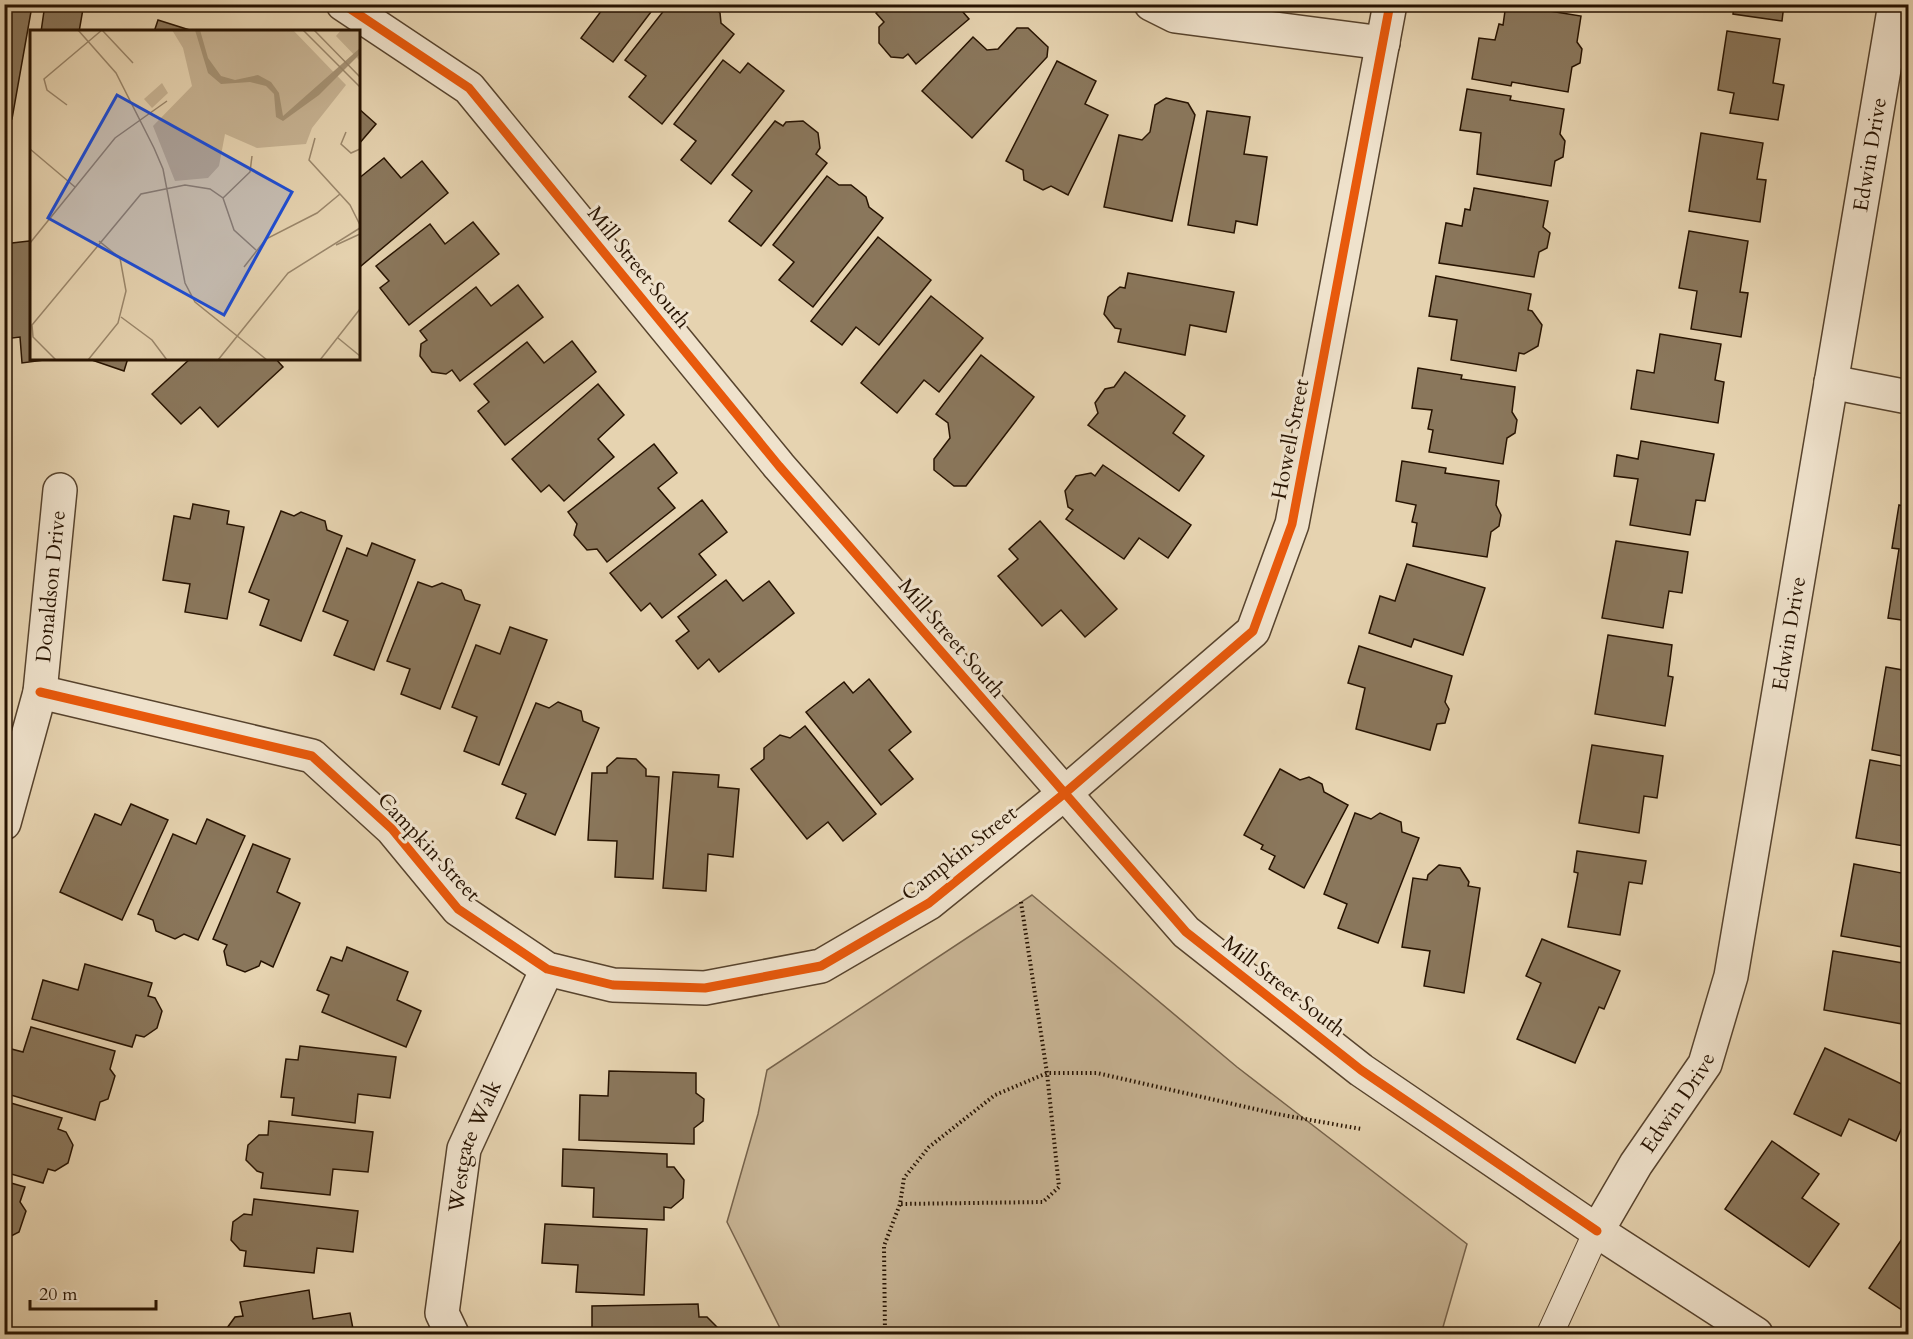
<svg xmlns="http://www.w3.org/2000/svg" width="1913" height="1339" font-family="Cardo,serif">
<style>
.green{fill:#c6b292;stroke:#76624a;stroke-width:1.5}
.building{fill:#8a775c;stroke:#271301;stroke-width:1.5}
.lines{fill:none;stroke-linecap:round;stroke-linejoin:round}
.lane-casing{stroke:#57432d;stroke-width:28}
.street-casing{stroke:#57432d;stroke-width:36}
.path{stroke:#271301;stroke-width:4;stroke-dasharray:1.5 3;stroke-linecap:butt}
.lane{stroke:#efe2cc;stroke-width:26}
.street{stroke:#efe2cc;stroke-width:33}
.cycleway-casing{stroke:#efe2cc;stroke-width:13}
.cycleway{stroke:#e8590c;stroke-width:9}
.labels{text-anchor:middle;stroke-width:6;stroke-linejoin:round;paint-order:stroke}
.street-label{font-size:21px;fill:#271301;stroke:#efe2cc}
.inset-road{fill:none;stroke:#9a866a;stroke-width:1.5}
.view{fill:#1d4ed8;fill-opacity:0.15;stroke:#1d4ed8;stroke-width:3}
.inset-edge{fill:none;stroke:#271301;stroke-width:3}
</style>
<rect width="100%" height="100%" fill="#e6d3b0"/>
<filter id="stains"><feTurbulence type="fractalNoise" baseFrequency=".00333" numOctaves="4"/><feColorMatrix values="0 0 0 0 .2 0 0 0 0 .09 0 0 0 0 .02 0 0 0 .5 -.17"/></filter>
<radialGradient id="worn" r=".72"><stop offset=".6" stop-color="#630" stop-opacity="0"/><stop offset="1" stop-color="#630" stop-opacity=".3"/></radialGradient>
<polygon class="green" points="1032,895 1237,1067 1467,1244 1441,1334 783,1334 727,1222 758,1114 767,1070"/>
<g class="building">
<polygon points="4,4 32,6 12,119 4,118"/>
<polygon points="45,4 83,9 79,32 41,32"/>
<polygon points="594,4 657,4 613,62 581,38 602,10"/>
<polygon points="669,4 709,4 720,13 721,23 734,34 662,124 629,97 646,76 625,60"/>
<polygon points="886,4 956,4 969,19 916,64 908,54 903,58 891,57 879,43 879,27 884,22 876,13"/>
<polygon points="1506,4 1581,16 1577,42 1582,49 1580,63 1572,67 1568,92 1512,82 1511,86 1472,79 1479,38 1495,40 1499,24 1503,25"/>
<polygon points="1734,4 1784,4 1782,21 1733,14"/>
<polygon points="158,20 196,32 154,32"/>
<polygon points="1017,28 1028,28 1048,47 1047,57 972,138 922,91 973,37 987,50 998,49"/>
<polygon points="1727,31 1780,39 1773,83 1784,85 1778,120 1730,113 1734,93 1718,90"/>
<polygon points="723,60 740,73 748,63 784,91 711,184 681,160 696,141 674,124"/>
<polygon points="1057,61 1096,81 1085,104 1108,115 1068,195 1051,186 1043,190 1024,180 1023,170 1006,161"/>
<polygon points="1467,89 1511,96 1510,100 1564,109 1560,134 1565,141 1563,157 1555,161 1551,186 1477,174 1481,133 1460,130"/>
<polygon points="1166,98 1188,103 1195,115 1172,221 1104,207 1119,135 1142,140 1150,132 1155,105"/>
<polygon points="358,108 376,124 358,145"/>
<polygon points="1207,111 1250,117 1244,154 1267,157 1257,225 1236,221 1234,233 1188,225"/>
<polygon points="775,121 783,126 786,122 803,121 818,133 820,148 816,154 827,163 761,246 729,221 752,191 732,175"/>
<polygon points="1701,133 1763,143 1757,179 1766,180 1760,222 1689,211"/>
<polygon points="384,158 401,178 422,161 448,193 361,266 358,263 358,179"/>
<polygon points="827,176 839,185 851,185 866,197 869,207 883,218 813,307 779,280 794,262 773,245"/>
<polygon points="1474,188 1548,201 1543,227 1550,233 1547,248 1539,252 1534,277 1439,263 1446,223 1462,226 1465,209 1470,210"/>
<polygon points="473,222 499,254 409,325 380,288 389,281 376,266 430,224 445,244"/>
<polygon points="1689,231 1748,241 1740,292 1748,293 1741,337 1691,329 1697,291 1679,288"/>
<polygon points="878,237 931,280 879,345 856,327 842,345 811,321"/>
<polygon points="29,241 32,243 32,358 59,358 22,363 20,337 4,339 4,252 12,243"/>
<polygon points="1128,273 1234,292 1226,332 1190,325 1185,355 1118,342 1121,329 1115,328 1104,314 1108,297 1120,287 1125,288"/>
<polygon points="1436,276 1531,294 1528,310 1532,311 1542,325 1538,346 1524,354 1519,353 1516,371 1451,360 1457,320 1429,316"/>
<polygon points="518,285 543,317 460,381 452,370 446,374 432,372 420,356 421,344 427,340 420,331 476,287 491,306"/>
<polygon points="931,296 983,338 939,392 924,380 897,413 861,383"/>
<polygon points="1660,334 1721,344 1715,380 1724,382 1718,423 1631,409 1637,370 1654,373"/>
<polygon points="572,341 596,372 505,445 478,411 489,402 474,384 527,342 544,363"/>
<polygon points="981,355 1034,397 966,486 954,486 934,470 934,459 950,438 948,423 936,414"/>
<polygon points="86,358 128,358 124,371"/>
<polygon points="191,358 275,358 283,367 218,427 200,407 181,424 152,394"/>
<polygon points="1418,368 1462,375 1461,379 1515,387 1512,412 1517,420 1515,433 1507,438 1503,464 1429,452 1433,430 1428,429 1432,410 1412,408"/>
<polygon points="1125,372 1185,416 1173,433 1204,456 1179,491 1088,425 1098,413 1095,403 1105,389 1114,387"/>
<polygon points="598,384 624,415 598,439 614,457 564,501 549,485 541,492 512,459"/>
<polygon points="1641,441 1714,454 1705,501 1696,500 1690,535 1630,525 1638,479 1614,476 1617,455 1638,459"/>
<polygon points="654,444 677,473 658,488 675,508 607,562 597,549 587,550 574,535 577,524 568,512"/>
<polygon points="1402,461 1446,468 1445,473 1499,481 1496,505 1501,515 1499,526 1491,532 1487,557 1413,546 1417,523 1412,522 1416,505 1396,501"/>
<polygon points="1103,465 1191,525 1168,558 1139,538 1124,559 1066,519 1073,510 1068,507 1065,491 1076,476 1091,473 1095,476"/>
<polygon points="702,500 727,532 699,554 716,575 662,618 650,603 641,611 610,573"/>
<polygon points="193,504 229,511 227,524 244,527 227,619 185,612 190,584 163,580 174,516 190,519"/>
<polygon points="1899,505 1908,507 1908,621 1888,618 1899,549 1892,548"/>
<polygon points="281,511 294,516 301,512 325,521 327,530 342,536 301,641 260,625 269,600 249,592"/>
<polygon points="1040,521 1117,609 1085,637 1061,610 1042,626 998,576 1018,559 1009,549"/>
<polygon points="1616,541 1688,552 1682,593 1669,591 1663,628 1602,618"/>
<polygon points="372,543 415,560 374,670 334,655 348,621 323,611 347,548 367,556"/>
<polygon points="1407,564 1485,588 1463,655 1414,639 1411,647 1369,633 1380,596 1395,601"/>
<polygon points="726,580 743,601 769,581 794,613 719,672 709,659 698,669 676,641 689,631 678,617"/>
<polygon points="418,582 432,587 442,583 461,590 465,600 480,605 440,709 401,694 410,669 387,661"/>
<polygon points="510,627 547,640 499,765 464,751 477,717 452,707 476,645 500,654"/>
<polygon points="1608,635 1672,645 1668,676 1673,677 1665,726 1595,714"/>
<polygon points="1359,646 1452,676 1445,702 1449,709 1445,723 1437,724 1430,750 1356,729 1365,688 1348,683"/>
<polygon points="1886,667 1908,671 1908,757 1872,750"/>
<polygon points="869,679 911,732 889,750 913,779 881,805 806,712 844,682 853,693"/>
<polygon points="558,702 581,711 583,721 599,728 555,835 516,818 526,794 502,784 536,703 549,708"/>
<polygon points="805,726 876,814 843,841 828,822 807,839 751,769 764,759 764,748 780,735 790,738"/>
<polygon points="1592,745 1663,756 1657,798 1644,796 1639,833 1579,823"/>
<polygon points="617,758 636,759 646,769 646,776 659,777 653,879 615,877 617,841 588,840 592,773 607,773 607,767"/>
<polygon points="1870,760 1908,767 1908,825 1904,846 1856,838"/>
<polygon points="1280,769 1300,780 1309,777 1322,784 1324,792 1348,805 1304,888 1269,869 1275,856 1261,849 1263,845 1244,835"/>
<polygon points="673,772 719,775 718,787 739,789 733,857 708,854 706,891 663,888"/>
<polygon points="131,804 168,820 122,920 60,892 95,814 121,825"/>
<polygon points="1355,813 1371,819 1380,813 1401,822 1402,832 1419,838 1378,943 1338,928 1347,904 1324,894"/>
<polygon points="207,819 245,836 198,940 184,934 175,939 156,931 153,920 138,914 173,834 196,844"/>
<polygon points="253,844 290,859 277,892 300,903 273,967 261,961 259,966 245,972 227,965 224,951 227,945 213,939"/>
<polygon points="1577,851 1646,861 1642,884 1629,882 1620,935 1568,927 1578,873 1574,872"/>
<polygon points="1854,864 1907,874 1908,948 1841,936"/>
<polygon points="1439,865 1460,868 1469,882 1468,886 1480,888 1464,993 1424,986 1430,951 1402,947 1413,878 1427,880 1428,875"/>
<polygon points="1542,939 1620,971 1604,1009 1599,1007 1575,1063 1517,1039 1541,983 1526,976"/>
<polygon points="347,947 408,972 397,1000 421,1011 406,1047 322,1012 329,995 317,990 331,957 342,961"/>
<polygon points="1833,951 1908,964 1908,1025 1824,1010"/>
<polygon points="85,964 152,983 148,996 155,998 162,1011 157,1028 144,1037 136,1035 132,1047 32,1019 43,980 78,990"/>
<polygon points="31,1027 115,1051 110,1069 115,1076 108,1099 100,1102 95,1120 4,1093 4,1047 23,1052"/>
<polygon points="300,1046 396,1057 390,1098 358,1094 355,1123 292,1115 294,1098 281,1097 286,1059 298,1060"/>
<polygon points="1825,1048 1908,1087 1908,1114 1896,1141 1849,1119 1841,1136 1794,1114"/>
<polygon points="609,1071 696,1073 696,1093 704,1099 703,1121 694,1128 694,1144 579,1140 580,1095 608,1096"/>
<polygon points="4,1101 62,1118 58,1129 66,1132 73,1145 68,1163 55,1171 48,1169 43,1183 4,1172"/>
<polygon points="269,1121 373,1132 368,1172 333,1169 330,1195 261,1188 263,1173 257,1171 246,1160 248,1145 259,1135 268,1135"/>
<polygon points="1772,1141 1819,1174 1802,1198 1839,1224 1809,1267 1725,1209"/>
<polygon points="563,1149 667,1154 667,1167 674,1167 684,1180 683,1198 671,1208 664,1207 664,1220 593,1217 594,1188 562,1186"/>
<polygon points="4,1181 25,1187 20,1202 26,1211 19,1232 11,1236 5,1255"/>
<polygon points="254,1199 358,1211 353,1252 317,1248 314,1273 244,1266 246,1251 240,1250 231,1240 233,1222 244,1214 252,1215"/>
<polygon points="545,1224 647,1229 644,1295 576,1292 578,1265 542,1263"/>
<polygon points="1908,1230 1908,1314 1869,1288"/>
<polygon points="309,1290 313,1319 350,1313 354,1334 228,1334 227,1328 235,1317 243,1316 240,1302"/>
<polygon points="698,1304 699,1317 707,1317 717,1327 717,1334 592,1334 592,1306"/>
</g>
<g class="lines">
<g class="lane-casing">
<polyline id="lane" points="1550,1334 1597,1231"/>
</g>
<g class="street-casing">
<g id="street">
<polyline points="343,4 469,88 779,466 1186,932 1361,1070 1597,1231 1756,1334"/>
<polyline points="1151,4 1175,16 1383,43"/>
<polyline points="1831,382 1908,397"/>
<polyline points="40,692 312,756 392,829 458,909 547,969 613,985 705,988 821,966 929,903 1065,793 1253,631 1292,524 1390,4"/>
<path id="s1" d="M4,823L40,692L60,490"/>
<path id="s2" d="M1597,1231L1636,1164L1705,1064L1731,976L1895,4"/>
<path id="s3" d="M452,1334L442,1313L464,1149L547,969"/>
</g>
</g>
<g class="path">
<polyline points="1021,902 1047,1073 1097,1073 1277,1114 1361,1129"/>
<polyline points="885,1334 884,1246 900,1204 904,1178 929,1147 995,1095 1047,1073 1059,1187 1043,1202 900,1204"/>
</g>
<use href="#lane" class="lane"/>
<use href="#street" class="street"/>
<g class="cycleway-casing">
<g id="cycleway">
<polyline points="343,4 469,88 779,466 1186,932 1361,1070 1597,1231"/>
<polyline points="40,692 312,756 392,829 458,909 547,969 613,985 705,988 821,966 929,903 1065,793 1253,631 1292,524 1390,4"/>
</g>
</g>
<use href="#cycleway" class="cycleway"/>
</g>
<g class="labels">
<g class="street-label">
<text dy="7" stroke="none"><textPath href="#s2" startOffset="1124">Edwin Drive</textPath></text>
<text transform="translate(639 267) rotate(51)" y="7">Mill Street South</text>
<text transform="translate(1290 439) rotate(-79)" y="7">Howell Street</text>
<text dy="7" stroke="none"><textPath href="#s1" startOffset="242">Donaldson Drive</textPath></text>
<text dy="7" stroke="none"><textPath href="#s2" startOffset="638">Edwin Drive</textPath></text>
<text transform="translate(952 638) rotate(49)" y="7">Mill Street South</text>
<text transform="translate(429 847) rotate(47)" y="7">Campkin Street</text>
<text transform="translate(959 853) rotate(-38)" y="7">Campkin Street</text>
<text transform="translate(1284 986) rotate(38)" y="7">Mill Street South</text>
<text dy="7" stroke="none"><textPath href="#s2" startOffset="152">Edwin Drive</textPath></text>
<text dy="7" stroke="none"><textPath href="#s3" startOffset="194">Westgate Walk</textPath></text>
</g>
</g>
<g transform="translate(30 30)">
<rect width="330" height="330" fill="#e6d3b0"/>
<path d="M142,0H263L316,55L282,98L276,114L227,118L195,104L189,136L178,148L145,151L123,96L162,56L153,18ZM311,0H330V31L306,6ZM132,53L138,63L122,78L114,69Z" fill="#c6b292"/>
<path d="M165,0H170L178,28L191,46L205,50L228,45L241,52L249,63L253,86L330,18V24L289,65L253,91L246,87L244,64L236,56L220,52L191,54L178,43Z" fill="#a59274"/>
<path class="inset-road" d="M48,0L86,43L124,118L133,139L155,253L165,272L237,330M72,0L103,33M273,0L330,57M284,0L330,47M37,75L17,60L14,49L72,0M316,102L311,114L321,123L330,119M285,108L279,130L320,175L330,195M0,119L45,157M193,168L220,142L222,126M0,213L85,108L137,71M306,215L330,204M214,237L236,209L287,183L310,164M91,287L122,310L137,330M308,308L330,326M26,330L3,307L2,295L111,164L155,155L180,159L193,168L204,200L226,220M58,330L88,293L96,261L90,228L69,211M188,330L258,243L330,198M290,330L330,279"/>
<path class="view" d="M87,65L262,162L194,285L18,188Z"/>
<rect width="330" height="330" class="inset-edge"/>
</g>
<rect width="1913" height="1339" fill="none" stroke="#e6d3b0" stroke-width="24"/>
<rect x="6" y="6" width="1901" height="1327" fill="none" stroke="#271301" stroke-width="3"/>
<rect x="12" y="12" width="1889" height="1315" fill="none" stroke="#271301" stroke-width="1.5"/>
<path d="M30 1300v9h126v-9" fill="none" stroke="#271301" stroke-width="3"/>
<text x="39" y="1300" font-size="18" fill="#271301" stroke="#efe2cc" stroke-width="4.5" paint-order="stroke">20 m</text>
<rect width="100%" height="100%" filter="url(#stains)"/>
<rect width="100%" height="100%" fill="url(#worn)"/>
</svg>
